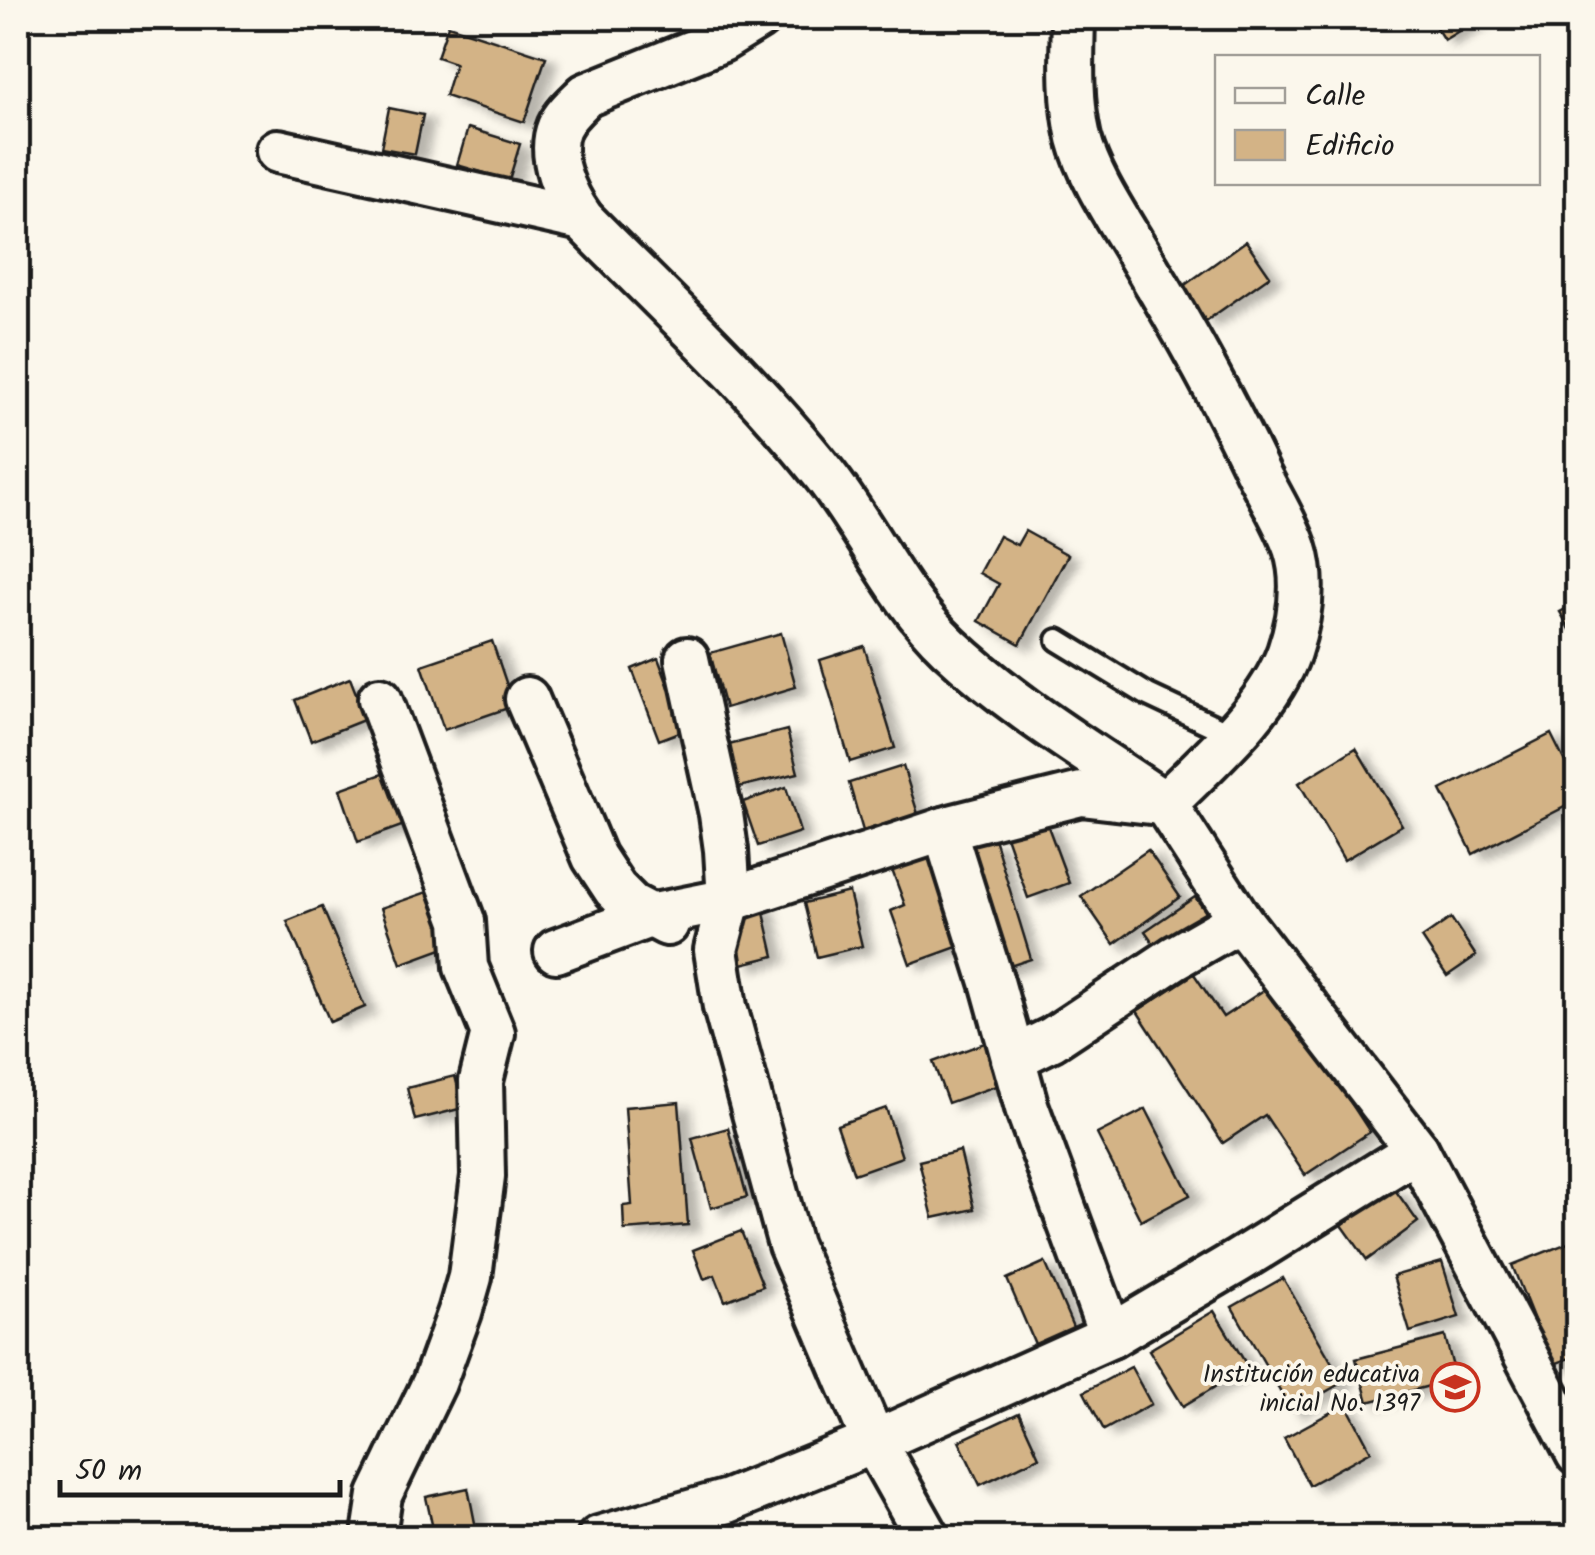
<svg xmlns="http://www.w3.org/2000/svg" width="1595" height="1555" font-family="Kalam,sans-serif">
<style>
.building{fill:#d3b386;stroke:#1c1c1c;stroke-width:2.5;filter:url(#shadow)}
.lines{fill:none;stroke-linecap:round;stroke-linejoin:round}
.lane-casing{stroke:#1c1c1c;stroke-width:28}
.street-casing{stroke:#1c1c1c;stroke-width:50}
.lane{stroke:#fbf7ec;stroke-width:20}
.street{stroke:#fbf7ec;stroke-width:42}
.labels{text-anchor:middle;stroke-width:8;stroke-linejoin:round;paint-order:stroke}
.poi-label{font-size:25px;fill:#1c1c1c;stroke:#fbf7ec;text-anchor:end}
</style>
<defs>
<filter id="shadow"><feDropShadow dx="11" dy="6" stdDeviation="5" flood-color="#0004"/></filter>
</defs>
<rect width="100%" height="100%" fill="#fbf7ec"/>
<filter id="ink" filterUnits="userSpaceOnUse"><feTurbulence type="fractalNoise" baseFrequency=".01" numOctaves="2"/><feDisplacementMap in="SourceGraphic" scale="20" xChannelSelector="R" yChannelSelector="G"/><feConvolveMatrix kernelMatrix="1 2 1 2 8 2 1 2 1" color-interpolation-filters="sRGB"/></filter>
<g filter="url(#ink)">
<g class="building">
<polygon points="1430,18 1480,18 1444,40"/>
<polygon points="448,25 546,57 524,122 445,96 455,63 437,57"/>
<polygon points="389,108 423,115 415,154 381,148"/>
<polygon points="468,128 520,144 509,180 457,165"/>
<polygon points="1246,241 1270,276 1206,321 1182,287"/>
<polygon points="1025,531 1068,555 1020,644 979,621 999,584 979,573 999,536 1017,545"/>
<polygon points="1578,602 1578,643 1560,612"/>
<polygon points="781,633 796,687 725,708 710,653"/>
<polygon points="492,641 514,706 444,730 422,665"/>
<polygon points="864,646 895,748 850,762 820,660"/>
<polygon points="658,658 685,730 659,740 632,669"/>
<polygon points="350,678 366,719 311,741 295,700"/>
<polygon points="787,730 798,773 735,788 725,746"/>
<polygon points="1551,734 1568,768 1578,762 1578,800 1473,854 1441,790"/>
<polygon points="1356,748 1402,825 1344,860 1299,783"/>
<polygon points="903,766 918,814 863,831 849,783"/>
<polygon points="399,768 418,820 358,842 340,789"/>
<polygon points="786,787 800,832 758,846 743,802"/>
<polygon points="1046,821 1069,883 1028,898 1006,836"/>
<polygon points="994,838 1031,959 995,971 958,850"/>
<polygon points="1148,850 1180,897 1114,944 1081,896"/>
<polygon points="935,854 968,943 910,964 891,911 905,905 892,870"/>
<polygon points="430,891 450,946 401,964 381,908"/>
<polygon points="849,892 862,946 817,957 804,903"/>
<polygon points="1195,897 1213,922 1163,957 1145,931"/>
<polygon points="762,904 774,956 742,964 730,912"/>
<polygon points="322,907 365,1007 330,1022 287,921"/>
<polygon points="1451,918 1476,956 1447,976 1422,938"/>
<polygon points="1194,974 1223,1017 1273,984 1370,1132 1305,1175 1265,1115 1223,1143 1137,1011"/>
<polygon points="998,1038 1013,1080 948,1103 933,1062"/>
<polygon points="455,1076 463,1108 415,1120 407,1088"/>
<polygon points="679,1102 688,1225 624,1230 623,1206 632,1205 625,1107"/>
<polygon points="886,1108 902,1157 854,1174 837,1125"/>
<polygon points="1146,1109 1190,1195 1141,1221 1097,1134"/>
<polygon points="728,1128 747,1197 711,1208 692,1138"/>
<polygon points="960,1151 974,1209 933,1218 919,1161"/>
<polygon points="1393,1187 1418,1222 1367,1260 1342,1225"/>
<polygon points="741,1231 763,1286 725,1301 715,1275 704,1279 693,1250"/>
<polygon points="1578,1239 1578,1355 1552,1365 1512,1265"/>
<polygon points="1045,1262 1076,1334 1038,1351 1007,1279"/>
<polygon points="1442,1262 1459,1317 1410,1332 1393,1276"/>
<polygon points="1283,1278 1343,1382 1292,1411 1232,1307"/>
<polygon points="1214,1311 1248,1367 1183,1406 1149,1350"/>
<polygon points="1445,1336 1456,1379 1368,1402 1356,1359"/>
<polygon points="1131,1367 1151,1404 1104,1430 1084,1392"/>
<polygon points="1346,1404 1371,1451 1309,1485 1284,1438"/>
<polygon points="1019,1413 1039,1457 980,1485 959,1441"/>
<polygon points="468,1488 478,1538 435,1538 426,1497"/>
<polygon points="731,1515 740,1538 701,1538 697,1529"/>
</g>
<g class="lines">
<g class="lane-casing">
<polyline id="lane" points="1058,640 1148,695 1233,735"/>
</g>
<g class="street-casing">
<g id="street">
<path d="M758,18L722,40L586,95C576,105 565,114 559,127C547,156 565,195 582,219C664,302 751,382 824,474C868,529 897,598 949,647C1013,707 1092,754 1165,804"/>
<path d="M1073,18C1072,57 1070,99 1079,138C1089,177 1118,219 1138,253C1181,324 1222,397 1258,473C1270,497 1286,522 1295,548C1306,582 1300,619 1289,652C1268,711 1208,760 1165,804L1240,920L1417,1150L1578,1454"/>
<polyline points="278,151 582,219"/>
<polyline points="687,659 721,814 726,850 729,900 716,950 725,1007 790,1245 874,1442 928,1538"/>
<polyline points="527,699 594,857 615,889 631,905 667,924"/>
<polyline points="944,829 993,985 1027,1108 1111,1336"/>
<polyline points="556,951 649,916 729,900 954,826 1081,794 1159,803"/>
<polyline points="1013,1058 1052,1039 1174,958 1240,920"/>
<polyline points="379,1538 375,1528 380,1495 434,1383 460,1312 470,1277 483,1176 481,1081 493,1033 466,967 463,921 380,699"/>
<polyline points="599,1538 728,1501 874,1442 1111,1336 1238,1261 1417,1150"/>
</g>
</g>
<use href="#lane" class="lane"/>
<use href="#street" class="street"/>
</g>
</g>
<defs>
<g id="school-ring" transform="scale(2.5)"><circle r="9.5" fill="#fbf7ec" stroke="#c8321e" stroke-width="1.5"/><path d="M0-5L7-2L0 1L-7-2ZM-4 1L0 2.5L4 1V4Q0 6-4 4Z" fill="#c8321e"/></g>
</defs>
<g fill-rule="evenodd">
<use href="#school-ring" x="1455" y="1387"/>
</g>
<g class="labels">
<g class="poi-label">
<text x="1420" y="1382">Institución educativa<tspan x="1420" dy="29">inicial No. 1397</tspan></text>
</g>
</g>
<rect width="1595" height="1555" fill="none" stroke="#fbf7ec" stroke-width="60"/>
<rect x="30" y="30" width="1535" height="1495" fill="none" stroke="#1c1c1c" stroke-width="4" filter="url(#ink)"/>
<rect x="1215" y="55" width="325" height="130" fill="#fbf7ec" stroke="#a29f99" stroke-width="2.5"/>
<rect x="1235" y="88" width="50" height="15" fill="#fbf7ec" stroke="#a29f99" stroke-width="2.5"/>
<text x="1305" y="105" font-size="30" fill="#1c1c1c">Calle</text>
<rect x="1235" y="130" width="50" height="30" fill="#d3b386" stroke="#a29f99" stroke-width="2.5"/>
<text x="1305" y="155" font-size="30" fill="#1c1c1c">Edificio</text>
<path d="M60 1480v15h280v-15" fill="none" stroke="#1c1c1c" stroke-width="5"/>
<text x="75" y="1480" font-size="30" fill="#1c1c1c" stroke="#fbf7ec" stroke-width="8" paint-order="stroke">50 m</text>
</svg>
